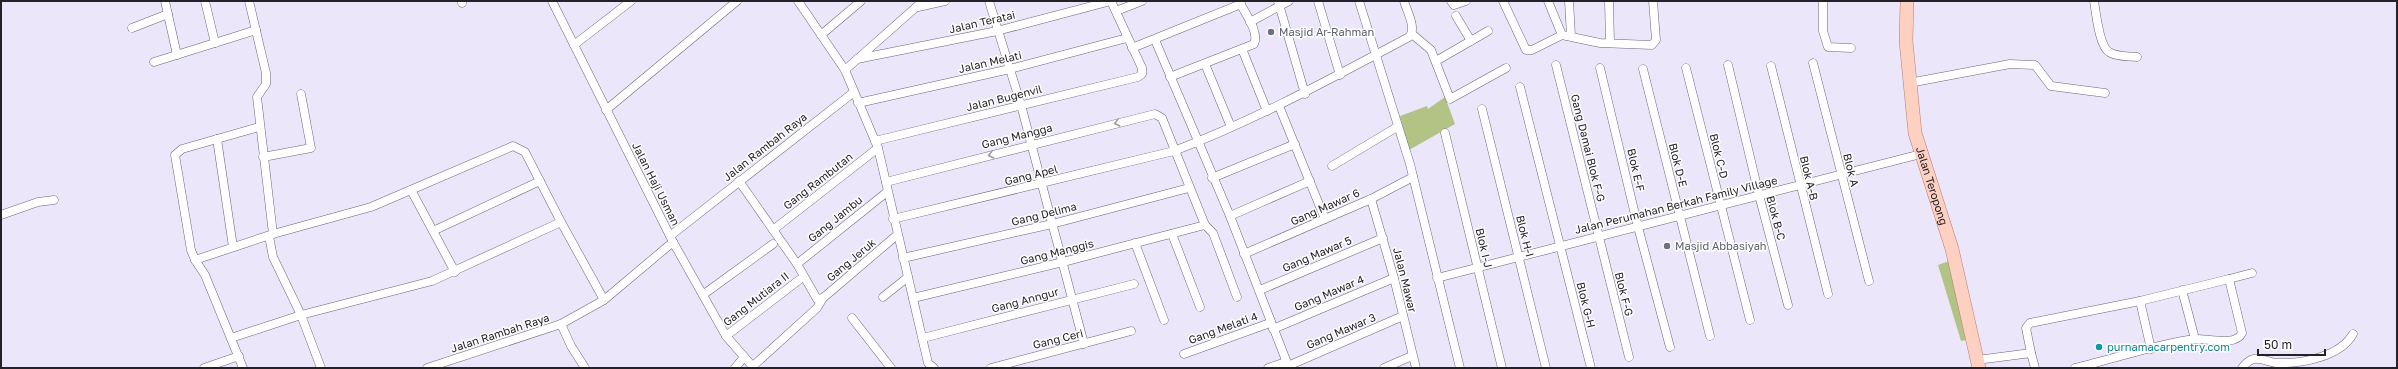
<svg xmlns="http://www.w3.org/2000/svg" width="2398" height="369" font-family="'Golos Text',sans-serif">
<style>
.green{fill:#b3c385}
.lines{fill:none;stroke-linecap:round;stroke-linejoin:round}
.minor-casing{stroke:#6a6577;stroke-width:9}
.primary-casing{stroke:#b07e72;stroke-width:14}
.minor{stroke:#fff;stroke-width:8}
.primary{stroke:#fdd0c2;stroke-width:13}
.oneway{stroke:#9c9b9f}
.worship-dot{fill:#6b7280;stroke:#fff;stroke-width:1.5}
.culture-dot{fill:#0f9aa8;stroke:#fff;stroke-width:1.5}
.labels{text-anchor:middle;stroke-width:3;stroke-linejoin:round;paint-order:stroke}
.street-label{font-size:11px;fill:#242129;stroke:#fff}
.worship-label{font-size:11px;fill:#5b616d;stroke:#fff;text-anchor:start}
.culture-label{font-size:11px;fill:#0d838f;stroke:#fff;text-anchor:start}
</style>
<rect width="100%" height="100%" fill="#ece6fb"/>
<g class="green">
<polygon points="1445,97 1455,124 1409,150 1400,116 1427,106 1428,109"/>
<polygon points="1949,261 1966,340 1961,341 1938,265"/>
</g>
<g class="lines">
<g class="minor-casing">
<g id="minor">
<polyline points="165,1 177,55"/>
<polyline points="205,1 215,43"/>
<polyline points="249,1 266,73 266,84 257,97 273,234"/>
<polyline points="552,1 673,242 726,336 754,368"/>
<polyline points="798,1 845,70 878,148 928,363 934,368"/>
<polyline points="989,1 1021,105 1084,344"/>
<polyline points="1278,1 1305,94"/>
<polyline points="1318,1 1340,75"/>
<polyline points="1359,1 1410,164 1460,368"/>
<polyline points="1451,1 1454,5 1466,1"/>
<polyline points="1503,1 1526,50 1532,50 1562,35"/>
<polyline points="1548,1 1562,35 1600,43 1652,45 1656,40 1653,1"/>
<polyline points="1569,1 1571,36"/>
<polyline points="1609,1 1610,43"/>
<polyline points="1823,1 1823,31 1828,47 1851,48"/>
<path d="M2094,1C2096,12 2099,46 2109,52C2116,57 2129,56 2137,57"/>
<polyline points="462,3 462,1"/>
<polyline points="918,7 945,1"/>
<polyline points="1116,11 1142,1"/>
<polyline points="1456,16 1471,41"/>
<polyline points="1250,22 1289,1"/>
<polyline points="132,28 168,14"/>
<polyline points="1412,34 1431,50 1450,99 1506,68"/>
<polyline points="821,35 861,1"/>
<polyline points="1155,40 1230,216 1289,368"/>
<polyline points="574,45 631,1"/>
<polyline points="1132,48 1241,4"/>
<polyline points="1242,49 1267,111"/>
<polyline points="857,59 997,31 1111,1 1142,68 1142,74 1138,77 875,141"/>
<polyline points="1436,61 1488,31"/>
<polyline points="154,62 256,30"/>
<polyline points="1813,63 1869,281"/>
<polyline points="1205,64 1231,127"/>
<polyline points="1556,65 1629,357"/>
<polyline points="1728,65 1759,195 1788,305"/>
<polyline points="1771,66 1828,294"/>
<polyline points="1600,68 1638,227 1670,347"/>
<polyline points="1686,68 1750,320"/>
<polyline points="1643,69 1710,336"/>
<polyline points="845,70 923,1"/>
<path d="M1170,77L1254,44C1260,32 1244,12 1239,1"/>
<polyline points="1909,83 2010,64 2035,65 2051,86 2105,93"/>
<polyline points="1520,87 1591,368"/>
<polyline points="858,103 1010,69 1127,38"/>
<polyline points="1279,106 1325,219"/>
<polyline points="1482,109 1546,368"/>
<polyline points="606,110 737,1"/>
<polyline points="1445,133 1502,368"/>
<polyline points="217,139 233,247"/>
<polyline points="263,157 311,148 301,94"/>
<polyline points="1332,166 1397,127"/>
<polyline points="1212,178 1295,144"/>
<polyline points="739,181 797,264 817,299 823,298 897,235"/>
<polyline points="886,182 1155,114 1162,118 1205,225"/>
<polyline points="411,190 455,272"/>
<polyline points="1371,199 1394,278 1416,368"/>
<polyline points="1,215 38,202 54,200"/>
<polyline points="1230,216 1310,181"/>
<path d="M893,219L1174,151C1256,120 1332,78 1409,37C1417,28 1407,12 1404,1"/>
<polyline points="1205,225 1213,233 1237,297"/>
<polyline points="773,230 878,148"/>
<polyline points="433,231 540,181"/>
<polyline points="1172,234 1200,307"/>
<polyline points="269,236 273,257 301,315 321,368"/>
<polyline points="670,236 854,92"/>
<polyline points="1135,243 1164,320"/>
<polyline points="1244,254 1371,199 1413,177"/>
<polyline points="903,258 1052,224 1189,188"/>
<polyline points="195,260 191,250 175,155 182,149 259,127"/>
<polyline points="797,264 887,192"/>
<polyline points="1437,278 1921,154"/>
<polyline points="2229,279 2252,273"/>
<polyline points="1260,290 1383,238"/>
<polyline points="2182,290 2195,339"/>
<polyline points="704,294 773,244"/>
<polyline points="883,297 908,277"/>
<polyline points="913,298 1063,262 1205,225"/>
<polyline points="2140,301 2151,349"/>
<polyline points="852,318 891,368"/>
<polyline points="561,324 571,346 585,368"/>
<polyline points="1273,329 1394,278"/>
<polyline points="726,336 799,280"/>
<polyline points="231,338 301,315 432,281 561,222 604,300"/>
<polyline points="923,338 1134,284"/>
<path d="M2031,353L2026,328L2030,323L2140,301L2229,279L2242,333C2236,347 2206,338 2195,339C2156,344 2114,359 2075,368"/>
<polyline points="1184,354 1270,323"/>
<polyline points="1977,360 2031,353 2035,368"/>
<polyline points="753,366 817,308 823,298"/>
<polyline points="1288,366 1403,316"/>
<polyline points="204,368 239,356"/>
<polyline points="243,368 205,275 195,260 273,234 371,207 513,146 525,152 561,222"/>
<polyline points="427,368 561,324 604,300 673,242"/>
<polyline points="735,368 744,357"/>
<polyline points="991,368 1131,331"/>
<polyline points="1268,368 1286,362"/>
<polyline points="1384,368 1412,356"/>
<path d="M2242,368C2245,364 2249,360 2254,359C2261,358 2269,362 2276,363C2301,364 2340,357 2353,334"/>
</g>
</g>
<g class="primary-casing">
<g id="primary">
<path id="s1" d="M1907,1L1906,41L1915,133L1952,249L1979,368"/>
</g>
</g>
<use href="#minor" class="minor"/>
<use href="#primary" class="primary"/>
</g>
<defs><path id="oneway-chevron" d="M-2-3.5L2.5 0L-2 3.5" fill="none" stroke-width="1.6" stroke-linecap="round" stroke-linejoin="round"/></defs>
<g class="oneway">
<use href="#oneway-chevron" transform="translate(1117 123) rotate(166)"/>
<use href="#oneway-chevron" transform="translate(991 155) rotate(166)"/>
</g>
<g class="worship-dot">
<circle cx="1271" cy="32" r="4"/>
<circle cx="1667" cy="246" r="4"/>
</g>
<circle class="culture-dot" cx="2099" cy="347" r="4"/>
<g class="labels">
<g class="street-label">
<text transform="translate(982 22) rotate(-13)" y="4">Jalan Teratai</text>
<text transform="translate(990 62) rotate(-13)" y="4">Jalan Melati</text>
<text transform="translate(1004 98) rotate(-14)" y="4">Jalan Bugenvil</text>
<text transform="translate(1017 136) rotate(-14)" y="4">Gang Mangga</text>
<text transform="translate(765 147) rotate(-38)" y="4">Jalan Rambah Raya</text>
<text transform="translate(1588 148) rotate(76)" y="4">Gang Damai Blok F-G</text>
<text transform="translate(1719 156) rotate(76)" y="4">Blok C-D</text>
<text transform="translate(1678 165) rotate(76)" y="4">Blok D-E</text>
<text transform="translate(1636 170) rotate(77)" y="4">Blok E-F</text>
<text transform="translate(1851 170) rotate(76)" y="4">Blok A</text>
<text transform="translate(1031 175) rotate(-14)" y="4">Gang Apel</text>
<text transform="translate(1809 178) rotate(76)" y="4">Blok A-B</text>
<text transform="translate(818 181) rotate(-38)" y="4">Gang Rambutan</text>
<text transform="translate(656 184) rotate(63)" y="4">Jalan Haji Usman</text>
<text dy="4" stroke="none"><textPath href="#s1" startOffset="188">Jalan Teropong</textPath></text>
<text transform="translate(1676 205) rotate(-14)" y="4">Jalan Perumahan Berkah Family Village</text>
<text transform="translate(1325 207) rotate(-24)" y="4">Gang Mawar 6</text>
<text transform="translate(1044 214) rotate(-14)" y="4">Gang Delima</text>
<text transform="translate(1776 218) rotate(75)" y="4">Blok B-C</text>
<text transform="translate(835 219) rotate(-39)" y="4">Gang Jambu</text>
<text transform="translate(1525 236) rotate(76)" y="4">Blok H-I</text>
<text transform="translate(1484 248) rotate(77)" y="4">Blok I-J</text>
<text transform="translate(1057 252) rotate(-14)" y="4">Gang Manggis</text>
<text transform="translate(1317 254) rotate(-23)" y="4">Gang Mawar 5</text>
<text transform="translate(851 260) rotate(-40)" y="4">Gang Jeruk</text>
<text transform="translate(1405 280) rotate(76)" y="4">Jalan Mawar</text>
<text transform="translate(1329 293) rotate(-23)" y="4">Gang Mawar 4</text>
<text transform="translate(1624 294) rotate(76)" y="4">Blok F-G</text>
<text transform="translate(756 299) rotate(-38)" y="4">Gang Mutiara II</text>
<text transform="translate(1025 300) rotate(-15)" y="4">Gang Anngur</text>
<text transform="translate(1586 305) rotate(76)" y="4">Blok G-H</text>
<text transform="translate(1223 328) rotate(-20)" y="4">Gang Melati 4</text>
<text transform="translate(1341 331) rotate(-23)" y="4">Gang Mawar 3</text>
<text transform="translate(500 333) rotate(-18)" y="4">Jalan Rambah Raya</text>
<text transform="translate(1058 339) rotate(-14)" y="4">Gang Ceri</text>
</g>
<g class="worship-label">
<text x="1279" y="36">Masjid Ar-Rahman</text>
<text x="1675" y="250">Masjid Abbasiyah</text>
</g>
<g class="culture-label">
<text x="2107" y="351">purnamacarpentry.com</text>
</g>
</g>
<rect width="2398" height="369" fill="none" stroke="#242129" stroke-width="4"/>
<path d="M2258 349v6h67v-6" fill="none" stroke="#242129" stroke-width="2"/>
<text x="2264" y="349" font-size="12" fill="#242129" stroke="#ffffff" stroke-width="3" paint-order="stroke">50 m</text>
</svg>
